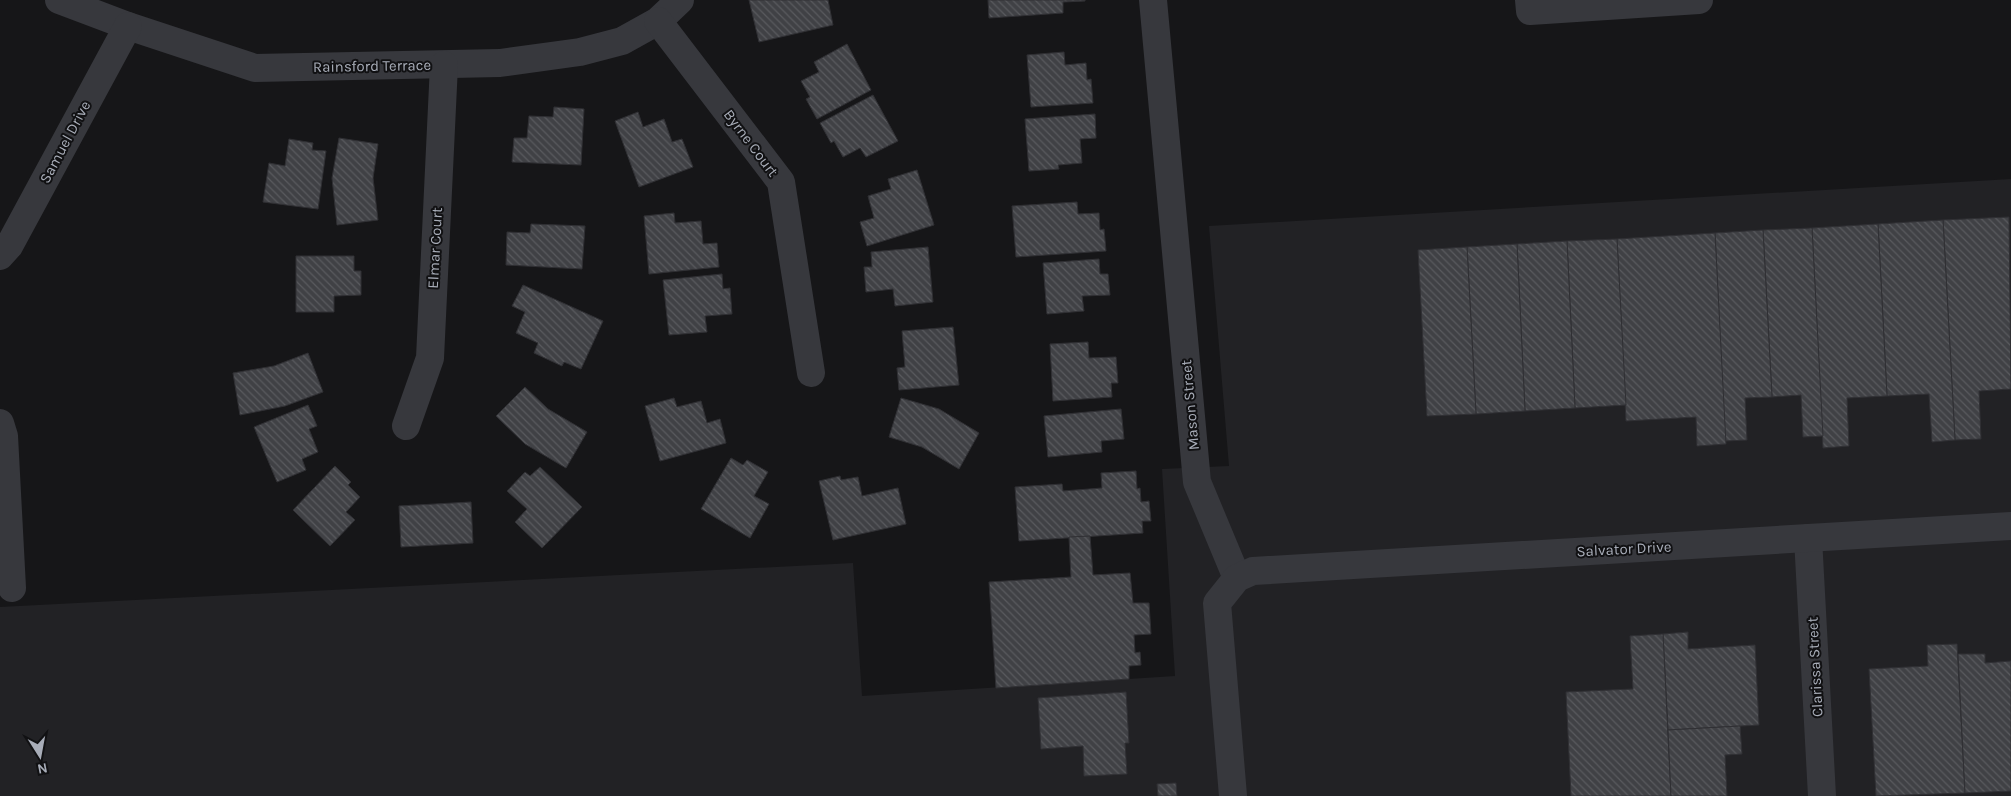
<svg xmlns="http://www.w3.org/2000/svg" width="2011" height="796" font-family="Karla,sans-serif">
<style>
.built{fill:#222225}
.building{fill:url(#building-back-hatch);stroke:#303034}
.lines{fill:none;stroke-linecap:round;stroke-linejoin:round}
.minor{stroke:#37383d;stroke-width:28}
.labels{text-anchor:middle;stroke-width:4;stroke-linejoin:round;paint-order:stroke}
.street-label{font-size:15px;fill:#a8adb8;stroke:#111113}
</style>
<defs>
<pattern id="building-back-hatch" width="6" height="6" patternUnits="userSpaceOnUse" patternTransform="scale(1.25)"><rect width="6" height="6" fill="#404145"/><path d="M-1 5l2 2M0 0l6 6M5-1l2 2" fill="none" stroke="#595a5e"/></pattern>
</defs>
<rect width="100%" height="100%" fill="#161618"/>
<polygon class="built" points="2011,179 2011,796 0,796 0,607 853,563 862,696 1175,676 1162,469 1229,466 1209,226"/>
<g class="building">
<polygon points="749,0 828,0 833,25 759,42"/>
<polygon points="988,0 1085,0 1085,1 1063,2 1063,13 989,18"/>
<polygon points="847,44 871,90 817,119 806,99 810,97 801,81 819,72 814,62"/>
<polygon points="1064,52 1065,65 1086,63 1087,80 1091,79 1093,103 1031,107 1027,55"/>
<polygon points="873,95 898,141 866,157 860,148 843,157 834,141 831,143 820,123"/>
<polygon points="554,107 584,109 581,165 512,162 514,138 527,138 529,116 553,117"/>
<polygon points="638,112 643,127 664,119 672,142 682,139 693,167 639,187 615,121"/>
<polygon points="1095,114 1096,138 1080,139 1082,163 1058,165 1059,169 1029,171 1025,119"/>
<polygon points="339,138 378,144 373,178 378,220 337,225 332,178"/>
<polygon points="289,139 313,143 312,150 326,151 318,209 263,202 269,163 285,166"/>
<polygon points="917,170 934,225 867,246 860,222 874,218 868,196 891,189 888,179"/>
<polygon points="1077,202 1078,214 1099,213 1100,230 1104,229 1106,251 1016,257 1012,206"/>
<polygon points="674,213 675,223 701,221 703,244 717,243 719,267 649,274 644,216"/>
<polygon points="2009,217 2011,389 1979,391 1981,439 1955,440 1943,220"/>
<polygon points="1943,220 1955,440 1932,442 1929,394 1887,396 1878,224"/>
<polygon points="531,224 585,226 582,269 506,265 507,232 530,233"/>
<polygon points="1878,224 1887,396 1847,398 1849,446 1823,448 1812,228"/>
<polygon points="1812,228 1823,436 1803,437 1801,395 1772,397 1763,230"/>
<polygon points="1763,230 1772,397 1745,398 1747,440 1725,441 1715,233"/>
<polygon points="1715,233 1726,444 1697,446 1696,417 1626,421 1617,239"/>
<polygon points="1617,239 1626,405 1575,408 1567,241"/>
<polygon points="1567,241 1575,408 1525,411 1517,244"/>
<polygon points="1517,244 1525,411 1476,414 1467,247"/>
<polygon points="928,247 933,302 895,306 893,289 866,292 864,267 872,267 871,252"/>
<polygon points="1467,247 1476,414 1427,416 1418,250"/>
<polygon points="296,256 354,256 354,271 361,271 361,295 334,296 334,312 296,312"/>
<polygon points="1099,259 1100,274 1108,274 1110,295 1082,296 1084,311 1047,314 1043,263"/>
<polygon points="722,274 723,289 730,288 732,314 705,316 707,332 669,335 663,280"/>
<polygon points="523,285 603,321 581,369 564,362 562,366 534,353 538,343 516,333 525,312 512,306"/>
<polygon points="953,327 959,385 899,390 897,368 905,367 902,331"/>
<polygon points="1088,342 1089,358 1116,357 1118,383 1111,383 1112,397 1053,401 1050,344"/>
<polygon points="308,353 323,392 285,406 240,415 233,373 274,366"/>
<polygon points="525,387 548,409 587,432 566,468 525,444 496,416"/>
<polygon points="674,398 677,407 701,401 707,423 720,419 726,443 660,461 645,406"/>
<polygon points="901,398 939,409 979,433 959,469 922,447 889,437"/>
<polygon points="308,405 317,426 309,429 318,452 302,459 306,470 277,482 254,427"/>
<polygon points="1121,409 1124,439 1101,441 1102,452 1048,457 1044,416"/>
<polygon points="731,458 743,465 747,460 768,472 754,496 769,504 750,538 701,509"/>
<polygon points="335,466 351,482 348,485 360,497 346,512 355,520 330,546 293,510"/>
<polygon points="540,467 582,507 542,548 515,522 527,509 507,491 525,472 530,476"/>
<polygon points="1136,471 1137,489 1140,488 1141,502 1149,501 1151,521 1142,521 1143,533 1019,541 1015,487 1062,484 1063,491 1102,488 1101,473"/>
<polygon points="840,476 841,480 858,477 862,496 898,488 906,524 833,540 819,481"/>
<polygon points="471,502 473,543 401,547 399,506"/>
<polygon points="1090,536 1093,575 1130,573 1133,603 1149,603 1151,634 1134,635 1135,653 1140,652 1141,665 1129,666 1129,679 996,688 989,582 1071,577 1069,537"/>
<polygon points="1688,632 1688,649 1755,645 1759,725 1668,730 1663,634"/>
<polygon points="1663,634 1671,796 1571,796 1566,692 1633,689 1630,636"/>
<polygon points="1957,644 1965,793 1876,796 1869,669 1928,666 1927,645"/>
<polygon points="1958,654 1985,654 1985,663 2011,661 2011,791 1965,793"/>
<polygon points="1126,692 1129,743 1125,743 1127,774 1084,776 1083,746 1041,749 1038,698"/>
<polygon points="1740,726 1742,754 1725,755 1727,796 1671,796 1668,730"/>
<polygon points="1176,783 1177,796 1158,796 1157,784"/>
</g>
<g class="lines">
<g class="minor">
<polyline points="59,0 128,26 255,68 500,63 580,52 622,41 658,21 680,0"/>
<polyline points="1153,0 1197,482 1237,578"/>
<polyline points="1529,0 1530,11 1699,0"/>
<polyline points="658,21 781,182 811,373"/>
<polyline points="0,256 9,246 128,26"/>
<polyline points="0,423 4,436 12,588"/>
<polyline points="406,426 430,358 444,65"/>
<polyline points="1808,538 1822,796"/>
<polyline points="1233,796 1217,603 1237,578 1253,571 2011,526"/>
</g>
</g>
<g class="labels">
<g class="street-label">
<text transform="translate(372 66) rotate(-1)" y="5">Rainsford Terrace</text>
<text transform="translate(65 142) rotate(-62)" y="5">Samuel Drive</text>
<text transform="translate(751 143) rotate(53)" y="5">Byrne Court</text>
<text transform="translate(435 248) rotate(-87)" y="5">Elmar Court</text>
<text transform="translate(1190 405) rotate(-95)" y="5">Mason Street</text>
<text transform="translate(1624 549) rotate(-3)" y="5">Salvator Drive</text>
<text transform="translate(1815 667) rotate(-93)" y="5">Clarissa Street</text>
</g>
</g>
<g transform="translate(40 756) rotate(169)" stroke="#111113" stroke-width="4" paint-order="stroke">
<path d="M0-4L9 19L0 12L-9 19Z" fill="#a8adb8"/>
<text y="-8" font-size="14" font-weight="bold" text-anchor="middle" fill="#a8adb8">N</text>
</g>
</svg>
